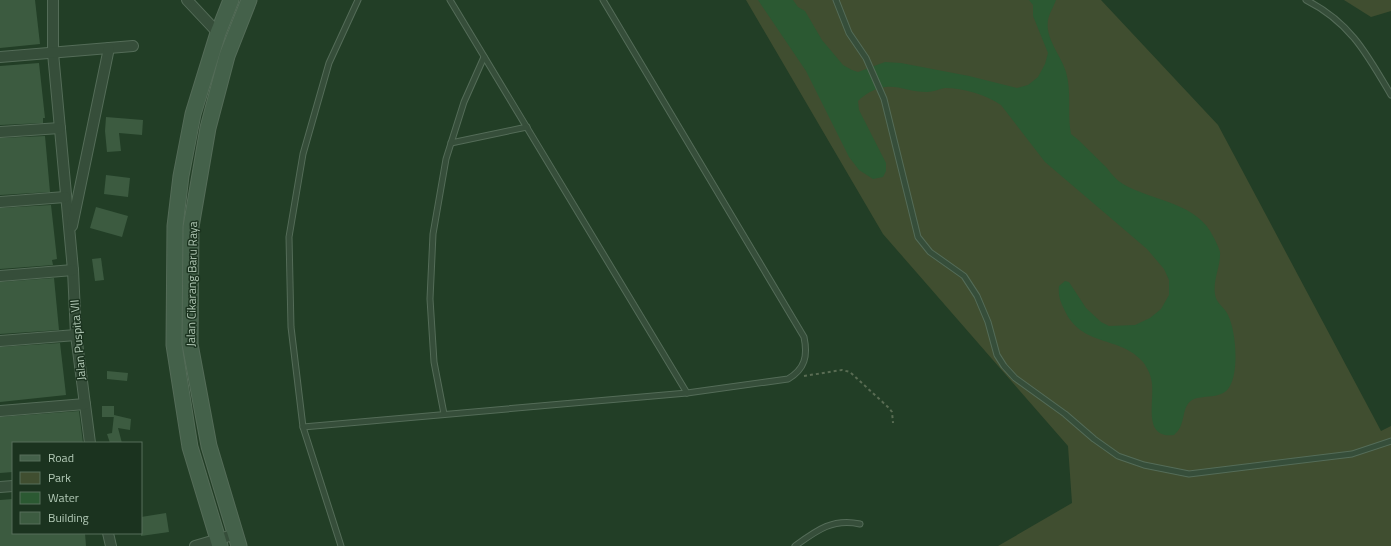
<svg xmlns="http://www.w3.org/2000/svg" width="1391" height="546" font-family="'Titillium Web',sans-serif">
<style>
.green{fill:#404e30}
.water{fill:#2b5932}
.building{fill:#3c5b40}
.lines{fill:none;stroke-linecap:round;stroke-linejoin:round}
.service-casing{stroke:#546c58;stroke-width:7}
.minor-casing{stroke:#546c58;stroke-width:12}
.secondary-casing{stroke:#546c58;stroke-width:17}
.path{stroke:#596c53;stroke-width:2;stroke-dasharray:3 3;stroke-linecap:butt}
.service{stroke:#364e3a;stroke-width:5}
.minor{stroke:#364e3a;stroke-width:10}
.secondary{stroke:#44614a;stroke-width:15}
.labels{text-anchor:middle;stroke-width:3;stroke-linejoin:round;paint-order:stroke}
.street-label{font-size:12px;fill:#b2c9b6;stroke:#1b331f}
</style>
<rect width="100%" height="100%" fill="#223e26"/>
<g class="green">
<polygon points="746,0 1101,0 1218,125 1381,431 1391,426 1391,546 998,546 1072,503 1068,446 883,234"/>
<polygon points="1344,0 1391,0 1391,11 1371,17"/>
</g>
<path class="water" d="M758,0H793L798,7L805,11L822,40L843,65L852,70L858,72L885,62L901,63L969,76L1017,88L1028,85L1038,77L1045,64L1048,53L1033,16V5L1029,0H1056C1054,6 1049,14 1048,20C1045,39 1061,55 1066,72C1072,93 1067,114 1071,134C1084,144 1094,156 1106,167C1111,173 1116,180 1123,184C1154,202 1198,202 1214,238C1216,242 1219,248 1220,252C1221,267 1211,283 1216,298C1218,304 1225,308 1228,315C1236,331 1239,370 1230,386C1223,399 1206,395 1194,399C1183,404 1185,416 1181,425C1180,429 1177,432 1174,435C1143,439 1154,404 1152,384C1151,375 1148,369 1143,362C1120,335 1081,348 1064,309C1060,301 1058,295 1059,286L1065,281L1069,282L1086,308L1101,322L1109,326L1135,325L1150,318L1161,309L1169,295V280L1164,269L1147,249L1045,162L1001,105C987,95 963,88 945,88C939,89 933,92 927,92C905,92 892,80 870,92C865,95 862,97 858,101L859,110L886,163V171L883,177L873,179L859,170L849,157L806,71Z"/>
<g class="building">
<polygon points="0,0 35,0 40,44 0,48"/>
<polygon points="39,63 45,118 43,118 43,123 0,125 0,66"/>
<polygon points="106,117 143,120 142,135 119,133 121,151 107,152 105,131"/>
<polygon points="45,136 50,192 0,195 0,138"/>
<polygon points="106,175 130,178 128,197 104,194"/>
<polygon points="51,205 57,259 52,260 53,265 0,269 0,208"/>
<polygon points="96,207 128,216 122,237 90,228"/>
<polygon points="101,258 104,280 95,281 92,259"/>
<polygon points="54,278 59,330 0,334 0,282"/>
<polygon points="60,343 66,395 0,402 0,347"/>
<polygon points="107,371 128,373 127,381 107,379"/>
<rect x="102" y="406" width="12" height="11"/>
<polygon points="79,411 83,443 13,443 13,472 0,473 0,417"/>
<polygon points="114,415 131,419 130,430 118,428 122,443 110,443 107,434 112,433"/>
<polygon points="13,499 13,533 85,533 86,546 0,546 0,500"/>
<polygon points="166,513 169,532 141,536 141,517"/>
</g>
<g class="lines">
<g class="service-casing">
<g id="service">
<polyline points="450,0 687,393"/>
<polyline points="836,0 849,33 866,58 884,99 918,237 930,252 964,276 977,296 988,322 997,355 1004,366 1015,378 1065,414 1094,439 1118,456 1144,465 1189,474 1352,454 1391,441"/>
<path d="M1306,0C1350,22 1367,54 1391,95"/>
<polyline points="451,143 527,127"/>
<polyline points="444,414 434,362 430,299 433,234 446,159 464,102 484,57"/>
<path d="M303,427L687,393L788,379C805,369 808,356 804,337L603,0"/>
<polyline points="341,546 303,427 291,327 289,237 303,154 329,63 358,0"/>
<path d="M795,546C817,530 833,518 860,524"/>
</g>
</g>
<g class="minor-casing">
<g id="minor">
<polyline points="53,0 53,53 73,270 76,335 90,443"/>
<polyline points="187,0 218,33"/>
<polyline points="0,57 133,46"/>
<polyline points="0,132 60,128"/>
<polyline points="0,202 65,197"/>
<polyline points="72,226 109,48"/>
<polyline points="0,276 73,270"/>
<polyline points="0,341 76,335"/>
<polyline points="0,411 85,404"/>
<polyline points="0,487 13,486"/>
<polyline points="108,533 111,546"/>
<polyline points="195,546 236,534"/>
</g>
</g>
<g class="secondary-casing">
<g id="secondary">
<polyline points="220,546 190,447 174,345 175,226 181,176 193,114 218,33 231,0"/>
<polyline points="239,546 209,446 190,344 191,227 208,128 227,56 249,0"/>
</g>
</g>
<polyline class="path" points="804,376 842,370 850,372 889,408 892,412 893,423"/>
<use href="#service" class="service"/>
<use href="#minor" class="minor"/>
<use href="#secondary" class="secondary"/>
</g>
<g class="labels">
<g class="street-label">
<text transform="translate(192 284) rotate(-89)" y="4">Jalan Cikarang Baru Raya</text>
<text transform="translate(78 340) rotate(-95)" y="4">Jalan Puspita VII</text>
</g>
</g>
<rect x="12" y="442" width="130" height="92" fill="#1b331f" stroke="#576f5b"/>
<rect x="20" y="455" width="20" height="6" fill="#44614a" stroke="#576f5b"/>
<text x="48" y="462" font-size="12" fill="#b2c9b6">Road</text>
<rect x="20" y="472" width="20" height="12" fill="#404e30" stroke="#576f5b"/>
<text x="48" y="482" font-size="12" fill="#b2c9b6">Park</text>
<rect x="20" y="492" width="20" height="12" fill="#2b5932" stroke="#576f5b"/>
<text x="48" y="502" font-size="12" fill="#b2c9b6">Water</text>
<rect x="20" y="512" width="20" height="12" fill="#3c5b40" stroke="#576f5b"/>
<text x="48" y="522" font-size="12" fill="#b2c9b6">Building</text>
</svg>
